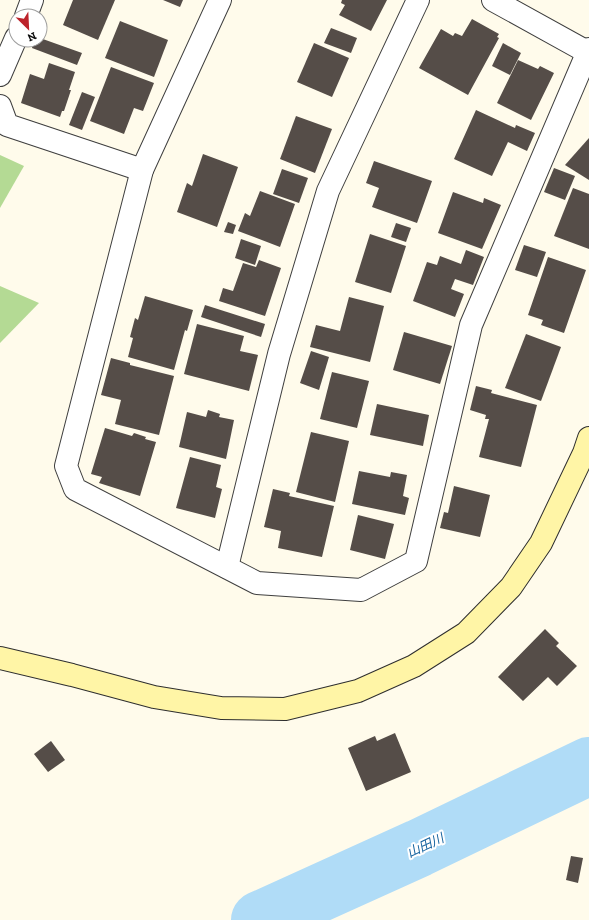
<svg xmlns="http://www.w3.org/2000/svg" width="589" height="920" font-family="'Zilla Slab','Noto Sans JP',serif">
<style>
.forest{fill:#b4da94}
.lines{fill:none;stroke-linecap:round;stroke-linejoin:round}
.river{stroke:#b0dcf7;stroke-width:58}
.building{fill:#554d48}
.street-casing{stroke:#3f3f3f;stroke-width:24}
.secondary-casing{stroke:#2e2e2e;stroke-width:24}
.street{stroke:#fff;stroke-width:22}
.secondary{stroke:#fff5a6;stroke-width:22}
.labels{text-anchor:middle;stroke-width:4;stroke-linejoin:round;paint-order:stroke}
.water-label{font-size:13px;font-style:italic;fill:#15639f;stroke:#fff}
</style>
<rect width="100%" height="100%" fill="#fffbeb"/>
<g class="forest">
<polygon points="0,155 24,166 0,208"/>
<polygon points="0,286 39,303 0,343"/>
</g>
<g class="lines">
<polyline class="river" points="260,920 419,848 589,766"/>
</g>
<g class="building">
<polygon points="73,0 115,0 98,40 63,25"/>
<polygon points="163,0 183,0 180,7"/>
<polygon points="342,0 387,0 371,31 339,15 345,5 341,3"/>
<polygon points="472,19 499,34 497,37 499,38 468,95 419,68 441,29 453,36 455,33 462,36"/>
<polygon points="120,21 168,40 154,77 105,58"/>
<polygon points="331,28 357,38 351,53 324,43"/>
<polygon points="40,38 82,53 77,65 32,48 34,40 40,40"/>
<polygon points="314,43 349,58 332,97 297,82"/>
<polygon points="503,43 521,53 510,75 492,66"/>
<polygon points="518,60 538,69 540,66 554,73 531,120 497,103"/>
<polygon points="49,63 75,72 69,90 71,90 64,111 62,111 60,117 21,103 30,74 44,79"/>
<polygon points="111,67 154,83 143,111 134,108 124,134 90,121"/>
<polygon points="82,92 95,97 82,130 69,125"/>
<polygon points="476,110 515,128 516,125 535,133 527,151 508,142 492,176 454,159"/>
<polygon points="296,116 332,129 315,173 280,159"/>
<polygon points="589,138 589,180 565,165"/>
<polygon points="203,154 238,167 217,227 177,212 187,183 192,186"/>
<polygon points="374,161 432,181 417,223 372,207 379,188 366,183"/>
<polygon points="554,168 575,176 565,200 544,192"/>
<polygon points="282,169 308,178 299,203 273,194"/>
<polygon points="573,188 589,194 589,249 554,236"/>
<polygon points="260,191 295,204 280,247 238,231 245,213 250,216"/>
<polygon points="453,192 483,203 484,198 501,205 482,249 438,233"/>
<polygon points="228,222 236,225 233,234 224,232"/>
<polygon points="396,223 411,228 406,242 391,237"/>
<polygon points="370,234 406,246 391,293 355,282"/>
<polygon points="241,239 261,246 255,265 235,258"/>
<polygon points="524,245 546,252 537,277 515,270"/>
<polygon points="466,250 484,257 473,285 455,279 451,289 464,294 455,317 413,301 427,262 437,265 440,256 461,264"/>
<polygon points="548,257 586,270 564,333 541,325 543,320 528,315"/>
<polygon points="259,260 281,268 265,316 219,301 223,288 233,291 243,263 256,267"/>
<polygon points="145,296 193,310 187,331 185,330 174,370 128,357 133,338 130,337 135,318 138,320"/>
<polygon points="349,297 384,306 370,362 310,347 316,325 340,331"/>
<polygon points="205,305 265,324 261,337 201,317"/>
<polygon points="197,324 244,336 240,351 258,355 249,391 184,374"/>
<polygon points="404,332 452,346 440,384 393,370"/>
<polygon points="526,334 561,347 541,401 505,388"/>
<polygon points="311,351 329,357 319,390 300,383"/>
<polygon points="111,358 130,363 130,365 174,376 159,435 115,424 121,400 101,395"/>
<polygon points="332,372 369,381 357,428 320,419"/>
<polygon points="476,386 492,390 491,393 537,405 521,467 479,457 489,419 485,419 486,415 470,410"/>
<polygon points="377,404 429,415 423,446 370,435"/>
<polygon points="208,410 220,414 219,417 234,420 226,459 179,447 187,412 206,417"/>
<polygon points="105,428 132,436 134,433 146,437 145,439 156,442 140,496 99,483 102,477 91,474"/>
<polygon points="311,432 349,441 335,502 296,492"/>
<polygon points="190,457 221,465 216,487 222,489 215,518 176,508"/>
<polygon points="359,471 390,477 391,472 407,475 403,496 409,498 405,515 352,504"/>
<polygon points="454,486 490,495 480,537 440,528 444,512 448,513"/>
<polygon points="273,489 290,493 289,496 334,506 322,557 278,548 281,531 264,527"/>
<polygon points="358,515 394,524 385,559 350,550"/>
<polygon points="545,629 559,643 556,646 577,666 557,686 548,677 523,701 498,677"/>
<polygon points="395,733 411,772 366,791 348,748 375,736 377,741"/>
<polygon points="51,741 65,760 48,772 34,754"/>
<polygon points="571,856 583,858 578,883 566,880"/>
</g>
<g class="lines">
<g class="street-casing">
<g id="street">
<polyline points="220,0 142,170 66,466 75,489 257,583 361,590 416,561 471,325 589,49"/>
<polyline points="493,0 589,53"/>
<polyline points="26,16 32,0"/>
<polyline points="0,75 16,38"/>
<polyline points="0,106 7,125 142,170"/>
<polyline points="227,567 279,354 328,191 418,0"/>
</g>
</g>
<g class="secondary-casing">
<polyline id="secondary" points="0,658 72,675 154,697 221,708 285,709 358,691 414,666 466,633 511,587 541,543 584,453 589,438"/>
</g>
<use href="#street" class="street"/>
<use href="#secondary" class="secondary"/>
</g>
<g class="labels">
<g class="water-label">
<text transform="translate(425 845) rotate(-25)" y="5">山田川</text>
</g>
</g>
<g transform="translate(28 28) rotate(156)"><circle r="19" fill="#ffffff" stroke="#9e9e9e"/>
<path d="M0-3L7 15L0 10L-7 15Z" fill="#bd232b"/>
<text y="-6" font-size="11" font-weight="bold" text-anchor="middle" fill="#0c0c0c">N</text>
</g>
</svg>
